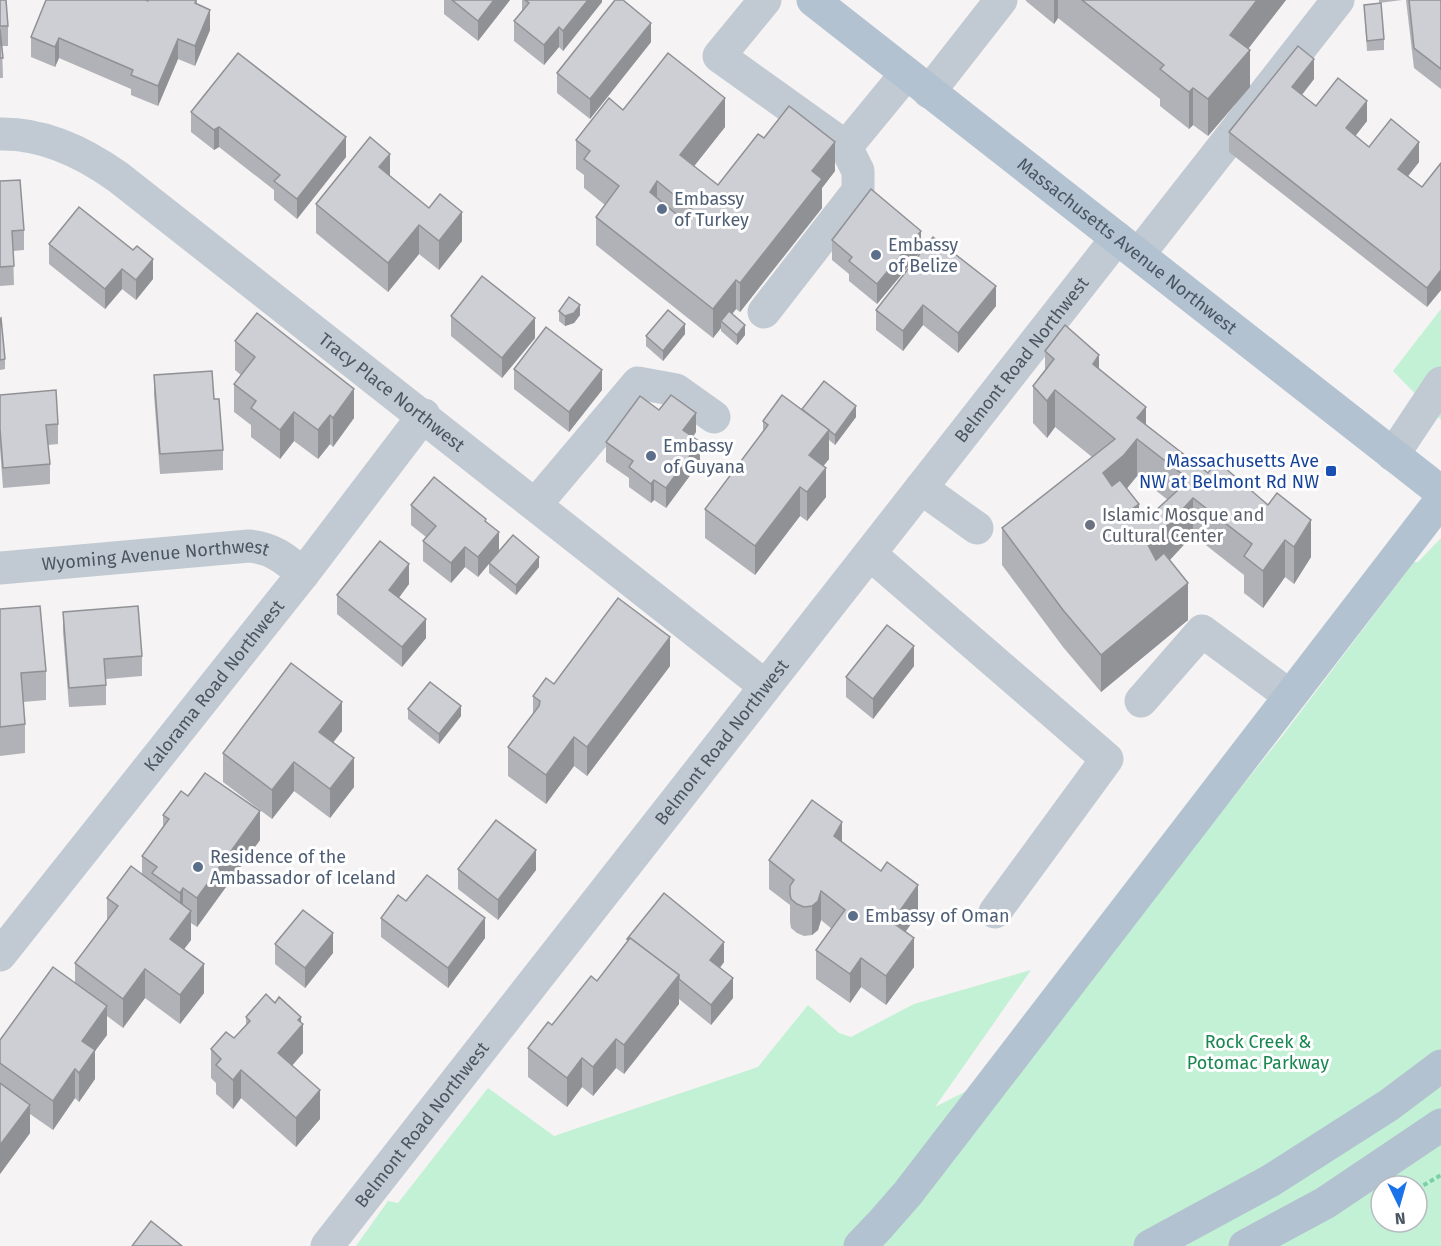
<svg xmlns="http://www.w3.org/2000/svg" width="1441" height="1246" font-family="'Fira Sans',sans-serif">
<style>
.green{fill:#c3f1d5;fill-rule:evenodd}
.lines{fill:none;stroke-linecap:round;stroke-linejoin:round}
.path{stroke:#7ad0a6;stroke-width:4;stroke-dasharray:4.5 3;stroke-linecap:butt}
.minor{stroke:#c1cad2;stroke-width:33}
.major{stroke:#b3c2d1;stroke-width:33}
.wall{fill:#b0b2b7;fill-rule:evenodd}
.shaded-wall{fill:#909195}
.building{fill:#cdcfd5;stroke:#909195;stroke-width:1.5;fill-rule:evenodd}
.service-dot{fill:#5c6f8a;stroke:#fff;stroke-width:2}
.transit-dot{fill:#1a4fb4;stroke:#fff;stroke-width:2}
.worship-dot{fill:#6b7280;stroke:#fff;stroke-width:2}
.labels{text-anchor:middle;stroke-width:6;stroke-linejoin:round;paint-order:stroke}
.service-label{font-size:18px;fill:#4e5e75;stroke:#fff;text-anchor:start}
.street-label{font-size:18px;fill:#4a5661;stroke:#fff}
.transit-label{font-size:18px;fill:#164399;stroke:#fff;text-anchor:end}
.worship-label{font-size:18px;fill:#5b616d;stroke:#fff;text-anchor:start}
.park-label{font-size:18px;fill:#17864f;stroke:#fff}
</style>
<rect width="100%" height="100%" fill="#f5f3f3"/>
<g class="green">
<polygon points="1441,309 1441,420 1393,371"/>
<path d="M1441,538V1246H356L388,1201L398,1203L488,1088L554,1136L758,1067L808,1005L839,1033L851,1037L914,1004L1031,970L935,1107L990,1079L1159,890L1283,735L1414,562H1418ZM1381,1186H1417V1222H1381Z"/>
</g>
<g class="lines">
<polyline class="path" points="1417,1189 1441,1175"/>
<g class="minor">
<polyline points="765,0 719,56 846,147"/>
<polyline points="929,92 1001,0"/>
<path id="s1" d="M0,134C44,133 83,152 118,177L765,686"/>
<polyline points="1139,254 1338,0"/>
<polyline points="764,312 858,191 858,171 846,147 906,74"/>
<polyline points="1393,455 1441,383"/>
<polyline points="921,488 977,528"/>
<polyline points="536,504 638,383 676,390 714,417"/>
<polyline points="870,554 1107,759 995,912"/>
<path id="s2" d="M0,568L249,546C272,548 286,559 303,574"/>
<polyline points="1141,701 1202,631 1290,696"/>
<path id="s3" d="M0,955L303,574L424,415"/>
<path id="s4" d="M327,1246L1117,238"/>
</g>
<g class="major">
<path id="s5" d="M813,0L1441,492"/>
<polyline points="860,1246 880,1225 908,1193 1441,500"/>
<polyline points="1150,1246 1270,1181 1389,1105 1441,1066"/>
<polyline points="1245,1246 1325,1203 1441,1125"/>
</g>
</g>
<g class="wall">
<polygon points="0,0 8,26 8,46 2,46 3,78 0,78"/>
<polygon points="197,0 197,4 210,30 195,66 178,59 158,106 131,95 131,89 59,58 55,67 31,57 31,37 148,1"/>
<polygon points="444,0 510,0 478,41 444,14"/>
<polygon points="522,0 602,0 602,2 563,51 559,47 544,65 514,41 514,21 522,11"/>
<polygon points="1026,0 1286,0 1248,49 1250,87 1208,136 1193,125 1189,129 1160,106 1160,99 1058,18 1054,24 1026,1"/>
<polygon points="1379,0 1402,0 1379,3"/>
<polygon points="1406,0 1441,0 1441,89 1414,68"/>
<polygon points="1364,5 1384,39 1384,50 1367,51"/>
<polygon points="651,42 590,119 557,93 557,73"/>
<polygon points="1314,79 1302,95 1316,106 1367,121 1355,136 1369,147 1419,162 1408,176 1422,187 1441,163 1441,290 1427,307 1229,152 1229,132"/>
<polygon points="623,110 725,127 694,166 718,185 764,138 835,171 822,188 822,208 740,312 736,309 732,314 745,335 737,345 721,331 721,328 713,338 596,245 596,217 605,205 584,188 584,175 576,169 576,140"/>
<polygon points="191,112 346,157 297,219 274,200 274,190 219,147 214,150 191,132"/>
<polygon points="390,176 462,241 439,270 419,254 388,292 316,233 316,204"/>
<polygon points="0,181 24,230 24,250 13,251 14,285 0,286"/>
<polygon points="933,237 996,306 958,353 923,325 903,351 876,330 876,310"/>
<polygon points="832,240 921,251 877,304 849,281 849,274 832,260"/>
<polygon points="49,244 153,279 136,300 122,289 105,309 49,264"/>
<polygon points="559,311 580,315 574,323 565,326 559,321"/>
<polygon points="451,316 535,338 502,378 451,336"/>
<polygon points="0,319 5,359 5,369 0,370"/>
<polygon points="685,334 663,361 646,346 646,336"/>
<polygon points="235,341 354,418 333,447 330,444 318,459 294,441 280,459 251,437 251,425 234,412 234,384 241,375 235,370"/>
<path d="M1045,351L1099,369L1146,424L1311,557L1294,584L1285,577L1263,608L1244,593V575L1193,535L1169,560L1188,620L1101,692L1063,647L1002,565V528L1092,457L1055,427L1047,438L1033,423V386L1045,370ZM1137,476L1168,500L1142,523L1139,519L1127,488Z"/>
<polygon points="514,369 602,390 569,432 514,389"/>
<polygon points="154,375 214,399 223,450 223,470 160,474 154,395"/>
<polygon points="0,395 58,424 58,444 48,445 50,464 50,484 3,488 0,448"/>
<polygon points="659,410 696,432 693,437 700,462 666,508 654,500 651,503 629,487 629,478 606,462 606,442"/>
<polygon points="802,410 856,417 835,445 829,440 829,459 823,466 826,497 807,521 800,516 755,575 705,538 705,509 763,432 763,421"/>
<polygon points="411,505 486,522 499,552 539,567 516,595 489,573 489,563 478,577 465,567 451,583 423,561 423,541 426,537 411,525"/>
<polygon points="409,584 399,598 426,638 402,667 337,614 337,595"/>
<polygon points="0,609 46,671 46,700 23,702 25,724 25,753 0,756"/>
<polygon points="63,612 142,656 142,676 106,679 106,705 69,707 63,632"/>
<polygon points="670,666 587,776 574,766 546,804 508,776 508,747 533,714 533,696 554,684"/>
<polygon points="914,666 873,719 846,697 846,677"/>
<polygon points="408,709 461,716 439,744 408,719"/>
<polygon points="342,731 333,742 354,787 330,818 294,791 272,819 223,782 223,753"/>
<polygon points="188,796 260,840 197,927 191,923 191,940 184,949 204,993 180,1024 145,998 123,1028 107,1016 107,1035 95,1051 95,1079 79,1102 75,1098 53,1130 30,1114 30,1133 0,1174 0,1040 75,983 75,963 107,920 107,898 142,874 142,856 163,827 163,815"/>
<polygon points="842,842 918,914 905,932 914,967 886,1005 861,987 850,1003 816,979 816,950 832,929 821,920 818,930 812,935 804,936 797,933 791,928 790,922 790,905 769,889 769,860"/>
<polygon points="458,869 536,870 498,920 458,889"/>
<polygon points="406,901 485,938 448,988 381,937 381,918"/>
<polygon points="627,939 724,962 720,968 733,998 711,1025 679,999 679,1004 624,1074 616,1068 593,1096 582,1087 567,1107 528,1077 528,1048 552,1025 597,981 627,941"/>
<polygon points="275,944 333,953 305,988 275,964"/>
<polygon points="275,1003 301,1022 303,1053 292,1065 320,1119 296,1147 241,1098 233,1109 216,1094 216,1083 211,1078 211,1049 234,1038 246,1026 246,1017"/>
</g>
<g class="shaded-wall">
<polygon points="494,0 510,0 478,41 478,21"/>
<polygon points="588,0 602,0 602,2 563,51 563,31"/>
<polygon points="1054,0 1058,0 1058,18 1054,24"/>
<polygon points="1257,0 1286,0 1230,72 1230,35"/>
<polygon points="210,10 210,30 195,66 195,46"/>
<polygon points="651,23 651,42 590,119 590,99"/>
<polygon points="559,27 559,47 544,65 544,45"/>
<polygon points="59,38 59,58 55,67 55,47"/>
<polygon points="178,39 178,59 158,106 158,86"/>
<polygon points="1250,50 1250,87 1208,136 1208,99"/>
<polygon points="1314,59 1314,79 1292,107 1292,87"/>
<polygon points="1193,88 1193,125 1189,129 1189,92"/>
<polygon points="725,98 725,127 680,184 680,155"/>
<polygon points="1367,101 1367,121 1346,148 1346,128"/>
<polygon points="219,127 219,147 214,150 214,130"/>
<polygon points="346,137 346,157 297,219 297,199"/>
<polygon points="835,142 835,171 822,188 822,208 740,312 740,283 812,171"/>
<polygon points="1419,142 1419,162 1398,189 1398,169"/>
<polygon points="390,154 390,183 379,167"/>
<polygon points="657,181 657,210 650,192"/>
<polygon points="462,212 462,241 439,270 439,241"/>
<polygon points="419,225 419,254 388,292 388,263"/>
<polygon points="921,231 921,251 877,304 877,284"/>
<polygon points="153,259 153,279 136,300 136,280"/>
<polygon points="122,269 122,289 105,309 105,289"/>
<polygon points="1441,270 1441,290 1427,307 1427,288"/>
<polygon points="736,280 736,309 724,324 721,321 721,328 713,338 713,309"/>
<polygon points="996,286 996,306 958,353 958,333"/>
<polygon points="580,305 580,315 574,323 565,326 565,316"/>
<polygon points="923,305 923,325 903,351 903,331"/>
<polygon points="535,318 535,338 502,378 502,358"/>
<polygon points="685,324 685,334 663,361 663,351"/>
<polygon points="745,325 745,335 737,345 737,335"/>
<polygon points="1099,355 1099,392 1093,364"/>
<polygon points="602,370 602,390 569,432 569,412"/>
<polygon points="354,389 354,418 333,447 333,418"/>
<polygon points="1055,390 1055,427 1047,438 1047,401"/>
<polygon points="856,406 856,417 835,445 835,435"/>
<polygon points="1146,407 1146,444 1137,418"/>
<polygon points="294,412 294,441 280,459 280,430"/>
<polygon points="696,413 696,432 683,450 683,430"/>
<polygon points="330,415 330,444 318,459 318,430"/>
<polygon points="829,430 829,459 809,484 809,455"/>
<polygon points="1137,439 1137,476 1124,492 1103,510 1103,473"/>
<polygon points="700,442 700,462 666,508 666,488"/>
<polygon points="826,468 826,497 807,521 807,492"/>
<polygon points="654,480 654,500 651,503 651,484"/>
<polygon points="800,487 800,516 755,575 755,546"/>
<polygon points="1193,498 1193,535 1169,561 1146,578 1146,541"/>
<polygon points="1139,504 1139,541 1132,509"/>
<polygon points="1311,520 1311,557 1294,584 1294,547"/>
<polygon points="499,532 499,552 478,577 478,557"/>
<polygon points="1285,540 1285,577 1263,608 1263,571"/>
<polygon points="465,547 465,567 451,583 451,563"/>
<polygon points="539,557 539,567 516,595 516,585"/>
<polygon points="409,564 409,584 389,610 389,590"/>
<polygon points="1188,583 1188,620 1101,692 1101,655"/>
<polygon points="426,619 426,638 402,667 402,647"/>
<polygon points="670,637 670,666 587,776 587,747"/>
<polygon points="914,646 914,666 873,719 873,699"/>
<polygon points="342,702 342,731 319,761 319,732"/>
<polygon points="461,706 461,716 439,744 439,734"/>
<polygon points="574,737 574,766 546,804 546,775"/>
<polygon points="354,758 354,787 330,818 330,789"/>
<polygon points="294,762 294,791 272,819 272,790"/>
<polygon points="260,811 260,840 197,927 197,898"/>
<polygon points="842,822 842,851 834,836"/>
<polygon points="536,850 536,870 498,920 498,900"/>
<polygon points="918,885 918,914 892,951 892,922"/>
<polygon points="183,888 183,917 180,921 180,893"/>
<polygon points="821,891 821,920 818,930 812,935 812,906"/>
<polygon points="191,911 191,940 170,968 170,939"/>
<polygon points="485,918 485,938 448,988 448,968"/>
<polygon points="333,933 333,953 305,988 305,968"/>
<polygon points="914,938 914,967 886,1005 886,976"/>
<polygon points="724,942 724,962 710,980 710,960"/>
<polygon points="861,958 861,987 850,1003 850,974"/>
<polygon points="204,964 204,993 180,1024 180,995"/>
<polygon points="145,969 145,998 123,1028 123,999"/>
<polygon points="679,975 679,1004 624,1074 624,1045"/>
<polygon points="733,978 733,998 711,1025 711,1005"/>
<polygon points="107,1006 107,1035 95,1051 95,1079 79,1102 79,1073 82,1041"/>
<polygon points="301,1017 301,1026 303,1024 303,1053 278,1082 278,1053 298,1020"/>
<polygon points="616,1039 616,1068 593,1096 593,1067"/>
<polygon points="582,1058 582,1087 567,1107 567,1078"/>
<polygon points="75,1069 75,1098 53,1130 53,1101"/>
<polygon points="241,1070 241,1098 233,1109 233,1080"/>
<polygon points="320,1090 320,1119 296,1147 296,1118"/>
<polygon points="30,1105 30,1133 0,1174 0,1145"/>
</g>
<g class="building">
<polygon points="0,0 6,0 8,26 0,26"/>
<polygon points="46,0 145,0 148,1 149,0 196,0 195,3 210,10 195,46 178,39 158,86 131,75 133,70 59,38 55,47 31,37"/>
<polygon points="452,0 494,0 478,21"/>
<polygon points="525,0 588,0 563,31 559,27 544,45 514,21 529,3"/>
<polygon points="615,0 623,0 651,23 590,99 557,73"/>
<polygon points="1082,0 1257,0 1230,35 1250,50 1208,99 1193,88 1189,92 1160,69 1164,65"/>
<polygon points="1409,0 1441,0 1441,69 1414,48"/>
<polygon points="1381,3 1384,39 1367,41 1364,5"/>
<polygon points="0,29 3,58 0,58"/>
<polygon points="1298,46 1314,59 1292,87 1316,106 1338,78 1367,101 1346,128 1369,147 1391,119 1419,142 1398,169 1422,187 1441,163 1441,270 1427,288 1229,132"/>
<polygon points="238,53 346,137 297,199 274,181 280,175 219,127 214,130 191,112"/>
<path d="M668,53L725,98L680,155L718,185L758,134L764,138L789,106L835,142L812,171L822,179L740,283L736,280L713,309L596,217L619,186L584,159L590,151L576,140L609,98L623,110ZM657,181L696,213L688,224L650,192Z"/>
<polygon points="370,137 390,154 379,167 429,208 440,194 462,212 439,241 419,225 388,263 316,204"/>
<polygon points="20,180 24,230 12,231 14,266 0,267 0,181"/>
<polygon points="871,189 921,231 877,284 849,261 852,257 832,240"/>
<polygon points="79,207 133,250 137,246 153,259 136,280 122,269 105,289 49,244"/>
<polygon points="933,237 996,286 958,333 923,305 903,331 876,310"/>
<polygon points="482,276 535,318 502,358 451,316"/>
<polygon points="569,297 580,305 574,313 565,316 559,311"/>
<polygon points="668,310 685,324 663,351 646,336"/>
<polygon points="729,311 745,325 737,335 721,321"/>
<polygon points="257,313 354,389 333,418 330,415 318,430 294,412 280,430 251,408 256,401 234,384 255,357 235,341"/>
<polygon points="1,318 5,359 0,360 0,319"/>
<path d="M1065,325L1099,355L1093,364L1146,407L1137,418L1208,473L1217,461L1268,505L1277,493L1311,520L1294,547L1285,540L1263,571L1244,556L1252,544L1193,498L1169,524L1146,541L1156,560L1164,553L1188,583L1101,655L1063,610L1002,528L1115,439L1055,390L1047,401L1033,386L1054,359L1045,351ZM1137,439L1187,478L1178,490L1142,523L1132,509L1139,504L1120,480L1112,486L1103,473L1124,455Z"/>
<polygon points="546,327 602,370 569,412 514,369"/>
<polygon points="212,371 214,399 219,399 223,450 160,454 154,375"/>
<polygon points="824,381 856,406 835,435 802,409"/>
<polygon points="56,390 58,424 46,425 50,464 3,468 0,429 0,395"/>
<polygon points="671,395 696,413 683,430 700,442 666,488 654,480 651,484 629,467 633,461 606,442 640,396 659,410"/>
<polygon points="782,395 829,430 809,455 826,468 807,492 800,487 755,546 705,509 768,425 763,421"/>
<polygon points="434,477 486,519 485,521 499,532 478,557 465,547 451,563 423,541 436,526 411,505"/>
<polygon points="513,535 539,557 516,585 489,563"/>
<polygon points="380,541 409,564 389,590 426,619 402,647 337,595"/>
<polygon points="618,598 670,637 587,747 574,737 546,775 508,747 539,706 540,701 533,696 546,678 554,684"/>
<polygon points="40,606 46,671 21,673 25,724 0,727 0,609"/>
<polygon points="138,606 142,656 104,659 106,685 69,688 63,612"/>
<polygon points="887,625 914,646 873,699 846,677"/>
<polygon points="291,663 342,702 319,732 354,758 330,789 294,762 272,790 223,753"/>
<polygon points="430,682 461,706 439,734 408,709"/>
<polygon points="205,773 260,811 197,898 183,888 180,893 152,873 157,867 142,856 169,819 163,815 181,791 188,796"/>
<polygon points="812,800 842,822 834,836 881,871 887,862 918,885 892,922 914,938 886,976 861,958 850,974 816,950 845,910 821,891 818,901 812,906 804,907 797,904 791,899 790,894 790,886 794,880 769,860"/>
<polygon points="496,820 536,850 498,900 458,869"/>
<polygon points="131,866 191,911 170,939 204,964 180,995 145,969 123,999 75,963 118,906 107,898"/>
<polygon points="427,875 485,918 448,968 381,918 398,895 406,901"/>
<polygon points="664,893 724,942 710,960 733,978 711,1005 679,979 679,975 630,938 628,939 627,939"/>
<polygon points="303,910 333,933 305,968 275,944"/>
<polygon points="630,938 679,975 624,1045 616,1039 593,1067 582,1058 567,1078 528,1048 548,1022 552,1025 591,976 597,981"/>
<polygon points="53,967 107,1006 82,1041 95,1050 79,1073 75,1069 53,1101 0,1063 0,1040"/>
<polygon points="266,994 275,1003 279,997 301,1017 298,1020 303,1024 278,1053 320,1090 296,1118 241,1070 233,1080 216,1065 221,1059 211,1049 226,1032 234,1038 250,1021 246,1017"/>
<polygon points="0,1083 30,1105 0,1145"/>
<polygon points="151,1221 182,1246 132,1246"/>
</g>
<g class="service-dot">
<circle cx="662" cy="209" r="6"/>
<circle cx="876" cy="255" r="6"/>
<circle cx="651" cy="456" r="6"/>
<circle cx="198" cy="867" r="6"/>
<circle cx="853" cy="916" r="6"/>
</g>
<rect class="transit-dot" x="1325" y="465" width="12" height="12" rx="3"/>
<circle class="worship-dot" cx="1090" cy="525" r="6"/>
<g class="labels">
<g class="service-label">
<text x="674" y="205">Embassy<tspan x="674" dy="21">of Turkey</tspan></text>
<text x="888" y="251">Embassy<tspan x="888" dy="21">of Belize</tspan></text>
<text x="663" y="452">Embassy<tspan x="663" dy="21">of Guyana</tspan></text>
<text x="210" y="863">Residence of the<tspan x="210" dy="21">Ambassador of Iceland</tspan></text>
<text x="865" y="922">Embassy of Oman</text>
</g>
<g class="street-label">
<text dy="6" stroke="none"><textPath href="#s5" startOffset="399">Massachusetts Avenue Northwest</textPath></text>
<text dy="6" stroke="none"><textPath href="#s4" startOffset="1126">Belmont Road Northwest</textPath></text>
<text dy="6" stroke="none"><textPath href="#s1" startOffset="476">Tracy Place Northwest</textPath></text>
<text dy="6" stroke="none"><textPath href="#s2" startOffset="156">Wyoming Avenue Northwest</textPath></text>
<text dy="6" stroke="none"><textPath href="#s3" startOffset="344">Kalorama Road Northwest</textPath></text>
<text dy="6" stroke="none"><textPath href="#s4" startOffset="640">Belmont Road Northwest</textPath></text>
<text dy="6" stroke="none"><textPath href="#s4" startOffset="154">Belmont Road Northwest</textPath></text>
</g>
<g class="transit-label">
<text x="1319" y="467">Massachusetts Ave<tspan x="1319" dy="21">NW at Belmont Rd NW</tspan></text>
</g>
<g class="worship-label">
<text x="1102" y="521">Islamic Mosque and<tspan x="1102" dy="21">Cultural Center</tspan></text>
</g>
<g class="park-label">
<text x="1258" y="1048">Rock Creek &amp;<tspan x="1258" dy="21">Potomac Parkway</tspan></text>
</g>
</g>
<g transform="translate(1399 1204) rotate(175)"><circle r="28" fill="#ffffff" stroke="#b7bbc0" stroke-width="1.5"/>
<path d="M0-4.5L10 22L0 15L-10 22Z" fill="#1a73e8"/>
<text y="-9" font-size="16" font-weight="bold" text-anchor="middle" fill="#4a5661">N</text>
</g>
</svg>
